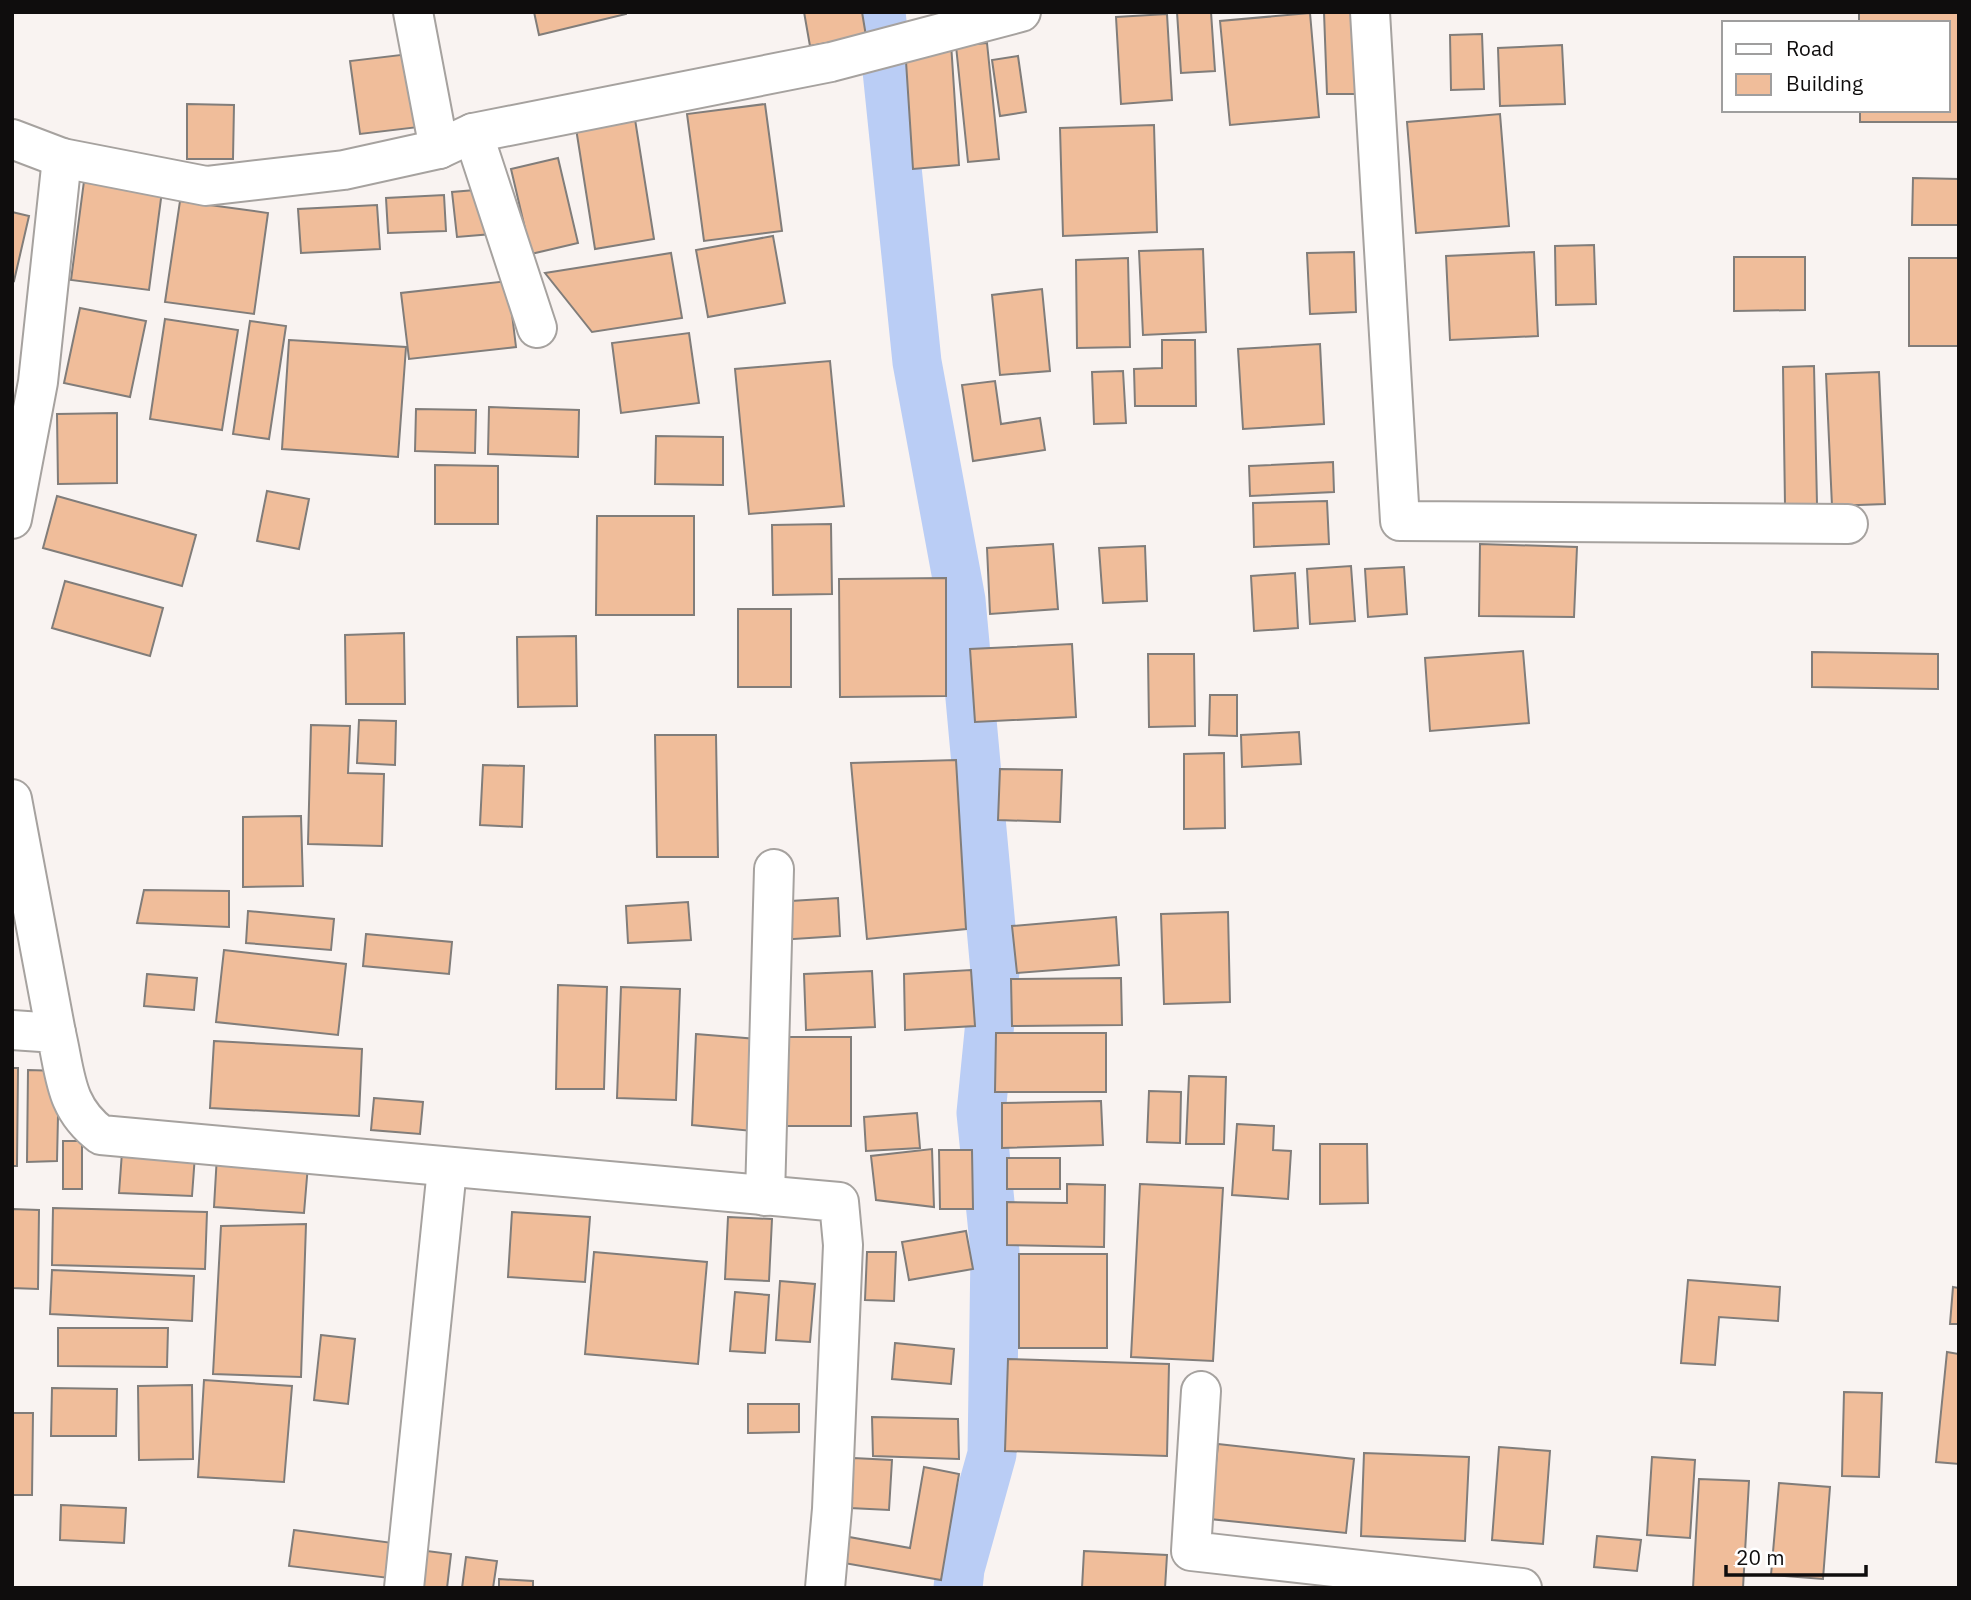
<svg xmlns="http://www.w3.org/2000/svg" width="1971" height="1600" font-family="'IBM Plex Sans',sans-serif">
<style>
.lines{fill:none;stroke-linecap:round;stroke-linejoin:round}
.canal{stroke:#bacdf5;stroke-width:49}
.building{fill:#f0bd9a;stroke:#817d7a;stroke-width:2}
.minor-casing{stroke:#a6a29f;stroke-width:42}
.minor{stroke:#fff;stroke-width:38}
</style>
<rect width="100%" height="100%" fill="#f9f3f1"/>
<g class="lines">
<polyline class="canal" points="881,12 917,362 961,600 995,971 981,1113 995,1252 992,1454 960,1569 958,1588"/>
</g>
<g class="building">
<polygon points="534,12 626,12 626,14 539,35"/>
<polygon points="804,12 862,12 866,36 810,46"/>
<polygon points="1177,12 1211,12 1215,71 1181,73"/>
<polygon points="1324,12 1361,12 1363,94 1327,94"/>
<polygon points="1859,12 1959,12 1959,122 1860,122 1860,110 1948,110 1948,23 1859,23"/>
<polygon points="1310,13 1319,117 1230,125 1220,21"/>
<polygon points="1167,14 1172,100 1121,104 1116,17"/>
<polygon points="1482,34 1484,89 1451,90 1450,35"/>
<polygon points="951,43 959,165 913,169 905,46"/>
<polygon points="987,43 999,159 968,162 956,46"/>
<polygon points="1562,45 1565,104 1500,106 1498,48"/>
<polygon points="409,54 419,127 360,134 350,61"/>
<polygon points="1018,56 1026,112 1000,116 992,60"/>
<polygon points="187,104 234,105 233,159 187,159"/>
<polygon points="765,104 782,231 704,241 687,114"/>
<polygon points="634,113 654,239 595,249 575,122"/>
<polygon points="1500,114 1509,226 1416,233 1407,122"/>
<polygon points="1154,125 1157,232 1063,236 1060,128"/>
<polygon points="558,158 578,243 531,254 511,169"/>
<polygon points="1913,178 1959,179 1959,225 1912,225"/>
<polygon points="84,181 162,191 149,290 71,280"/>
<polygon points="487,189 492,234 457,237 452,192"/>
<polygon points="444,195 446,231 388,233 386,198"/>
<polygon points="180,201 268,213 254,314 165,302"/>
<polygon points="377,205 380,249 301,253 298,209"/>
<polygon points="12,212 29,216 14,281 12,280"/>
<polygon points="773,236 785,303 708,317 696,250"/>
<polygon points="1594,245 1596,304 1556,305 1555,246"/>
<polygon points="1203,249 1206,332 1143,335 1139,251"/>
<polygon points="1354,252 1356,312 1310,314 1307,253"/>
<polygon points="1534,252 1538,336 1450,340 1446,256"/>
<polygon points="671,253 682,318 592,332 545,273"/>
<polygon points="1734,257 1805,257 1805,310 1734,311"/>
<polygon points="1128,258 1130,347 1077,348 1076,260"/>
<rect x="1909" y="258" width="50" height="88"/>
<polygon points="508,281 516,347 409,359 401,293"/>
<polygon points="1042,289 1050,371 1000,375 992,295"/>
<polygon points="80,308 146,321 130,397 64,383"/>
<polygon points="165,319 238,330 222,430 150,419"/>
<polygon points="250,321 286,326 269,439 233,434"/>
<polygon points="689,333 699,403 621,413 612,343"/>
<polygon points="289,340 406,347 398,457 282,449"/>
<polygon points="1162,340 1195,340 1196,406 1135,406 1134,369 1162,368"/>
<polygon points="1320,344 1324,424 1243,429 1238,349"/>
<polygon points="830,361 844,506 749,514 735,369"/>
<polygon points="1814,366 1817,504 1785,505 1783,367"/>
<polygon points="1123,371 1126,423 1094,424 1092,372"/>
<polygon points="1879,372 1885,504 1832,506 1826,374"/>
<polygon points="995,381 1001,424 1040,418 1045,450 973,461 962,385"/>
<polygon points="489,407 579,410 578,457 488,454"/>
<polygon points="416,409 476,410 475,453 415,451"/>
<polygon points="117,413 117,483 58,484 57,414"/>
<polygon points="656,436 723,437 723,485 655,484"/>
<polygon points="1333,462 1334,492 1250,496 1249,466"/>
<polygon points="435,465 498,466 498,524 435,524"/>
<polygon points="267,491 309,499 299,549 257,541"/>
<polygon points="57,496 196,535 182,586 43,548"/>
<polygon points="1327,501 1329,544 1254,547 1253,503"/>
<polygon points="597,516 694,516 694,615 596,615"/>
<polygon points="831,524 832,594 773,595 772,525"/>
<polygon points="1053,544 1058,609 990,614 987,548"/>
<polygon points="1480,544 1577,547 1574,617 1479,616"/>
<polygon points="1145,546 1147,601 1103,603 1099,548"/>
<polygon points="1351,566 1355,621 1310,624 1307,569"/>
<polygon points="1404,567 1407,614 1368,617 1365,569"/>
<polygon points="1295,573 1298,628 1254,631 1251,576"/>
<polygon points="946,578 946,696 840,697 839,579"/>
<polygon points="65,581 163,608 150,656 52,628"/>
<rect x="738" y="609" width="53" height="78"/>
<polygon points="404,633 405,704 346,704 345,635"/>
<polygon points="576,636 577,706 518,707 517,637"/>
<polygon points="1072,644 1076,717 975,722 970,649"/>
<polygon points="1523,651 1529,723 1430,731 1425,658"/>
<polygon points="1812,652 1938,654 1938,689 1812,687"/>
<polygon points="1148,654 1194,654 1195,726 1149,727"/>
<polygon points="1210,695 1237,695 1237,736 1209,735"/>
<polygon points="359,720 396,721 395,765 357,763"/>
<polygon points="311,725 350,726 348,773 384,774 382,846 308,844"/>
<polygon points="1299,732 1301,764 1242,767 1241,735"/>
<polygon points="655,735 716,735 718,857 657,857"/>
<polygon points="1224,753 1225,828 1184,829 1184,754"/>
<polygon points="956,760 966,929 867,939 851,763"/>
<polygon points="483,765 524,766 522,827 480,825"/>
<polygon points="1000,769 1062,770 1060,822 998,820"/>
<polygon points="301,816 303,886 243,887 243,817"/>
<polygon points="144,890 229,891 229,927 137,923"/>
<polygon points="838,898 840,936 778,940 775,902"/>
<polygon points="688,902 691,940 628,943 626,906"/>
<polygon points="248,911 334,919 331,950 246,943"/>
<polygon points="1228,912 1230,1002 1164,1004 1161,914"/>
<polygon points="1116,917 1119,965 1017,973 1012,926"/>
<polygon points="366,934 452,942 449,974 363,966"/>
<polygon points="224,950 346,964 338,1035 216,1022"/>
<polygon points="971,970 975,1026 905,1030 904,974"/>
<polygon points="872,971 875,1027 806,1030 804,974"/>
<polygon points="147,974 197,978 194,1010 144,1006"/>
<polygon points="1121,978 1122,1025 1012,1026 1011,979"/>
<polygon points="558,985 607,987 604,1089 556,1089"/>
<polygon points="621,987 680,989 676,1100 617,1098"/>
<polygon points="996,1033 1106,1033 1106,1092 995,1092"/>
<polygon points="696,1034 757,1039 752,1131 692,1125"/>
<rect x="773" y="1037" width="78" height="89"/>
<polygon points="214,1041 362,1049 359,1116 210,1108"/>
<polygon points="12,1068 18,1068 17,1166 12,1166"/>
<polygon points="28,1070 59,1071 57,1161 27,1162"/>
<polygon points="1189,1076 1226,1077 1224,1144 1186,1144"/>
<polygon points="1149,1091 1181,1092 1180,1143 1147,1142"/>
<polygon points="374,1098 423,1102 420,1134 371,1130"/>
<polygon points="1101,1101 1103,1145 1002,1148 1002,1103"/>
<polygon points="917,1113 920,1148 866,1151 864,1117"/>
<polygon points="1237,1124 1274,1126 1273,1150 1291,1151 1288,1199 1232,1195"/>
<rect x="63" y="1141" width="19" height="48"/>
<polygon points="1320,1144 1367,1144 1368,1203 1320,1204"/>
<polygon points="932,1149 934,1207 876,1200 871,1156"/>
<polygon points="939,1150 972,1150 973,1209 940,1209"/>
<polygon points="122,1152 195,1155 192,1196 119,1193"/>
<polygon points="217,1155 308,1165 304,1213 214,1207"/>
<rect x="1007" y="1158" width="53" height="31"/>
<polygon points="1067,1184 1105,1185 1104,1247 1007,1245 1007,1202 1067,1203"/>
<polygon points="1140,1184 1223,1188 1213,1361 1131,1357"/>
<polygon points="53,1208 207,1212 205,1269 52,1265"/>
<polygon points="12,1209 39,1210 38,1289 12,1288"/>
<polygon points="512,1212 590,1217 585,1282 508,1277"/>
<polygon points="728,1217 772,1219 769,1281 725,1279"/>
<polygon points="306,1224 301,1377 213,1374 221,1226"/>
<polygon points="966,1231 973,1269 909,1280 902,1242"/>
<polygon points="594,1252 707,1262 698,1364 585,1354"/>
<polygon points="867,1252 896,1252 894,1301 865,1300"/>
<rect x="1019" y="1254" width="88" height="94"/>
<polygon points="52,1270 194,1276 192,1321 50,1314"/>
<polygon points="1688,1280 1780,1287 1778,1321 1719,1317 1715,1365 1681,1363"/>
<polygon points="780,1281 815,1284 810,1342 776,1340"/>
<polygon points="1953,1287 1959,1288 1959,1324 1950,1324"/>
<polygon points="735,1292 769,1295 765,1353 730,1351"/>
<polygon points="58,1328 168,1328 167,1367 58,1366"/>
<polygon points="321,1335 355,1339 348,1404 314,1400"/>
<polygon points="895,1343 954,1349 951,1384 892,1379"/>
<polygon points="1947,1352 1959,1354 1959,1464 1936,1462"/>
<polygon points="1008,1359 1169,1364 1167,1456 1005,1451"/>
<polygon points="204,1380 292,1386 284,1482 198,1477"/>
<polygon points="192,1385 193,1459 139,1460 138,1386"/>
<polygon points="52,1388 117,1389 116,1436 51,1436"/>
<polygon points="1844,1392 1882,1393 1879,1477 1842,1476"/>
<polygon points="748,1404 799,1404 799,1432 748,1433"/>
<polygon points="12,1413 33,1413 32,1495 12,1495"/>
<polygon points="872,1417 958,1419 959,1459 873,1456"/>
<polygon points="1218,1444 1354,1459 1346,1533 1210,1519"/>
<polygon points="1499,1447 1550,1451 1543,1544 1492,1540"/>
<polygon points="1364,1453 1469,1457 1465,1541 1361,1536"/>
<polygon points="1652,1457 1695,1460 1690,1538 1647,1535"/>
<polygon points="853,1458 892,1460 889,1510 850,1508"/>
<polygon points="924,1467 959,1474 941,1580 844,1563 849,1537 910,1548"/>
<polygon points="1699,1479 1749,1481 1743,1588 1693,1588"/>
<polygon points="1779,1483 1830,1487 1823,1579 1771,1575"/>
<polygon points="61,1505 126,1508 124,1543 60,1540"/>
<polygon points="294,1530 393,1543 389,1578 289,1566"/>
<polygon points="1597,1536 1641,1540 1637,1571 1594,1567"/>
<polygon points="419,1550 451,1554 447,1588 416,1588"/>
<polygon points="1084,1551 1167,1555 1165,1588 1082,1588"/>
<polygon points="466,1557 497,1561 493,1588 462,1588"/>
<polygon points="499,1579 533,1581 533,1588 499,1588"/>
</g>
<g class="lines">
<g class="minor-casing">
<g id="minor">
<polyline points="413,12 439,149"/>
<polyline points="1370,12 1400,521 1848,524"/>
<polyline points="473,133 537,328"/>
<polyline points="12,139 62,158 206,186 344,170 439,149 473,133 831,62 1021,12"/>
<polyline points="12,519 38,382 62,158"/>
<polyline points="12,799 56,1033"/>
<path d="M12,1030L56,1033C66,1075 64,1107 101,1135L839,1202L843,1245L832,1509L825,1588"/>
<polyline points="765,1196 774,869"/>
<polyline points="1201,1391 1191,1551 1522,1588"/>
<polyline points="404,1588 447,1169"/>
</g>
</g>
<use href="#minor" class="minor"/>
</g>
<rect width="1971" height="1600" fill="none" stroke="#0f0d0d" stroke-width="28"/>
<rect x="1722" y="21" width="228" height="91" fill="#ffffff" stroke="#9f9e9e" stroke-width="2"/>
<rect x="1736" y="44" width="35" height="10" fill="#ffffff" stroke="#9f9e9e" stroke-width="2"/>
<text x="1786" y="56" font-size="21" fill="#0f0d0d">Road</text>
<rect x="1736" y="74" width="35" height="21" fill="#f0bd9a" stroke="#9f9e9e" stroke-width="2"/>
<text x="1786" y="91" font-size="21" fill="#0f0d0d">Building</text>
<path d="M1726 1565v10h140v-10" fill="none" stroke="#0f0d0d" stroke-width="3.5"/>
<text x="1736" y="1565" font-size="21" fill="#0f0d0d" stroke="#ffffff" stroke-width="5" paint-order="stroke">20 m</text>
</svg>
